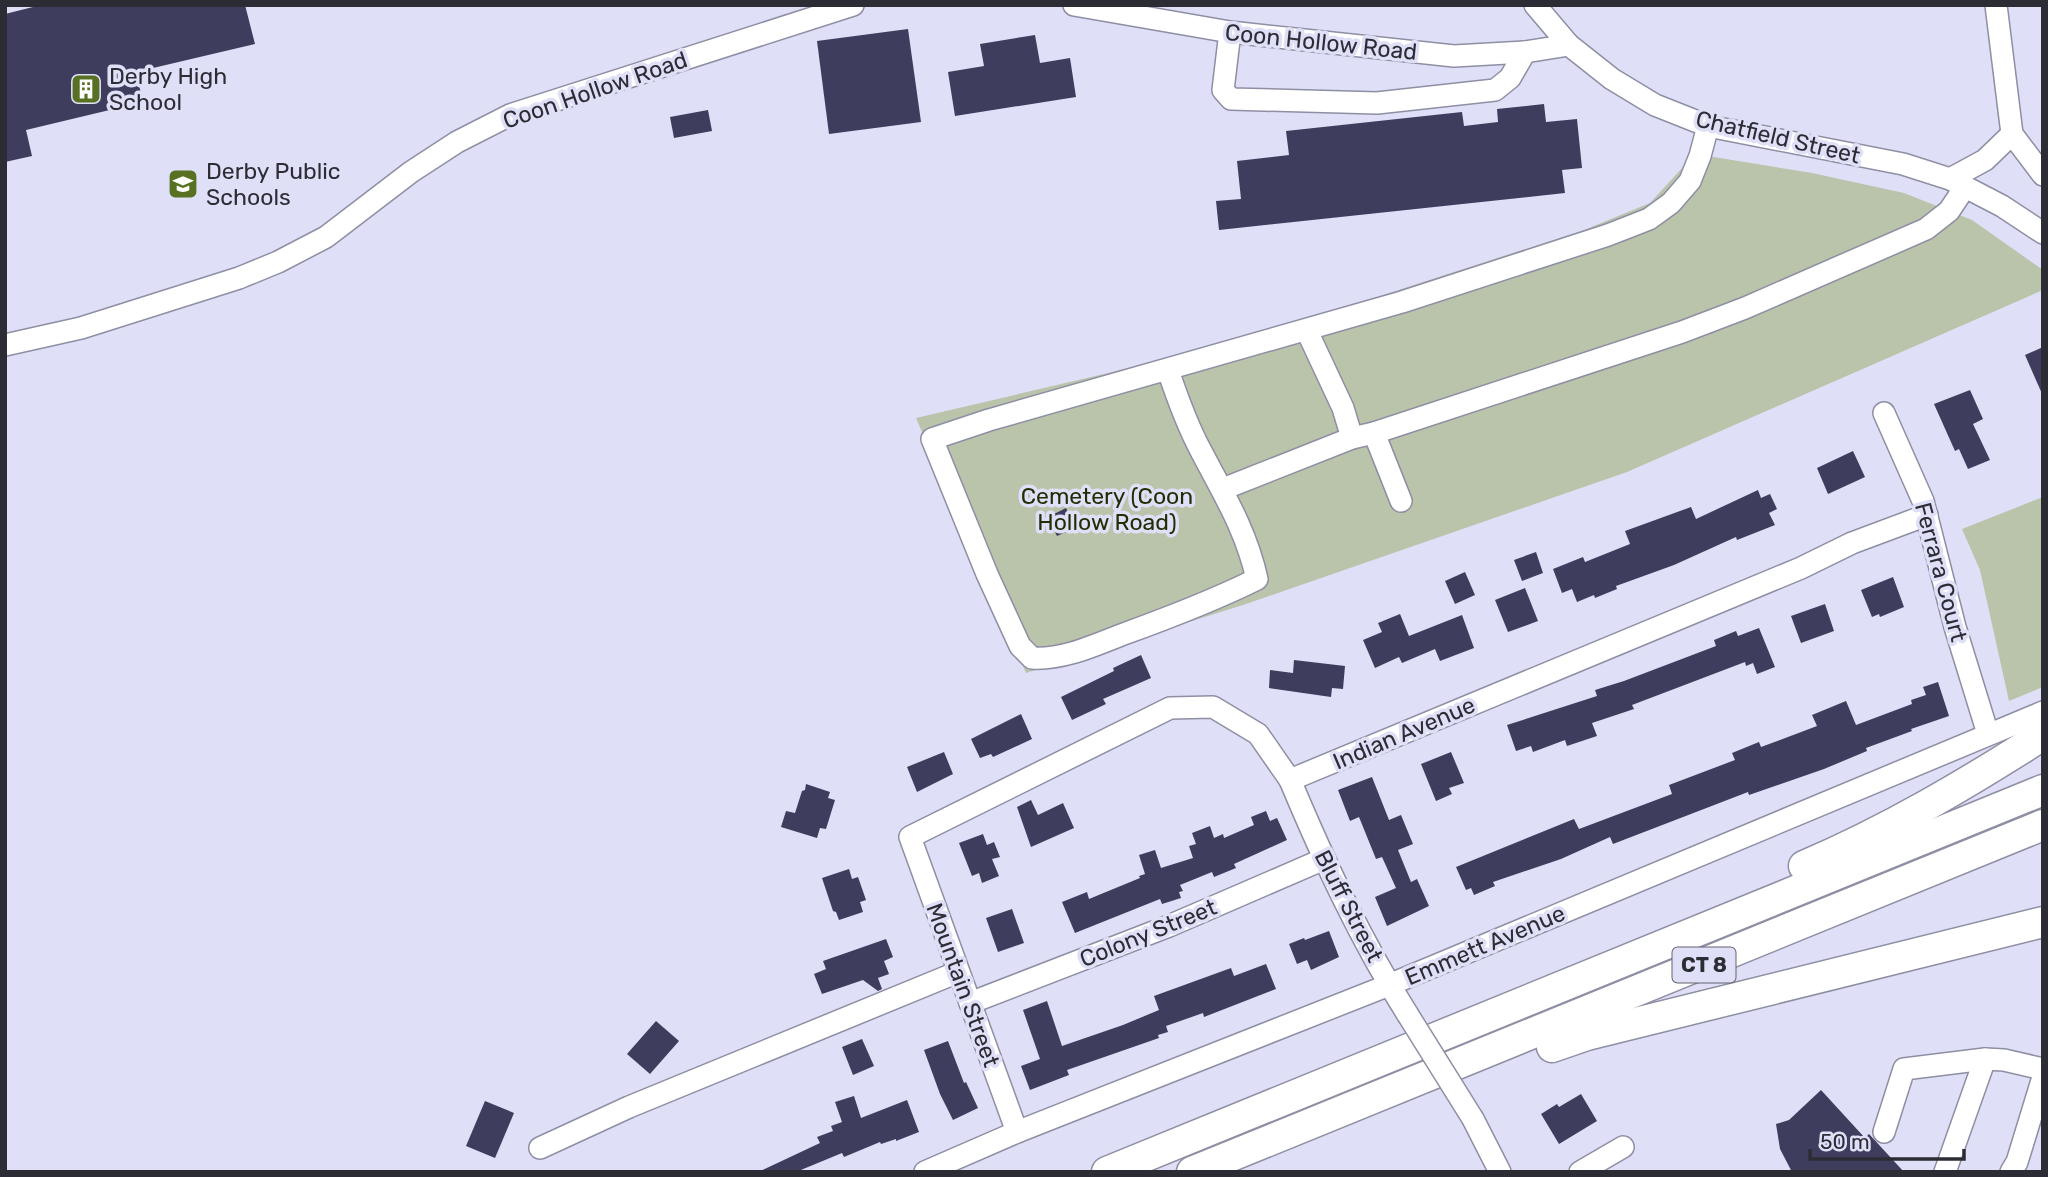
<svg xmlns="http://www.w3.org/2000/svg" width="2048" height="1177" font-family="Rubik,sans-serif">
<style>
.green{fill:#bac4ab}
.building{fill:#3e3d5d}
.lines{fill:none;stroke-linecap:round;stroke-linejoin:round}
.minor-casing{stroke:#8e8ea4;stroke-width:24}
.highway-casing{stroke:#8e8ea4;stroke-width:33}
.minor{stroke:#fff;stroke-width:21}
.highway{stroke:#fff;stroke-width:30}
.minor-bridge-casing{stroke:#8e8ea4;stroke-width:24;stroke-linecap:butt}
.minor-bridge{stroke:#fff;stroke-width:21}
.labels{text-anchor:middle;stroke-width:7;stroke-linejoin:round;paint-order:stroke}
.shield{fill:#dfdff7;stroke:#62626f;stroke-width:2}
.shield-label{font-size:21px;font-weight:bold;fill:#2c2c35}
.street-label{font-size:23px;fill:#2c2c35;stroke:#dfdff7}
.poi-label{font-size:23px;fill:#2c2c35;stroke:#dfdff7;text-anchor:start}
.park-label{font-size:23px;fill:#212e02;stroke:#dfdff7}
</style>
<rect width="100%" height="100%" fill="#dfdff7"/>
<g class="green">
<polygon points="1695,154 1812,173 1904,193 1972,220 2043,270 2043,290 1627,472 1243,605 1026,673 916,418 1104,374 1275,330 1584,230 1650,203"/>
<polygon points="2043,497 2043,687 2009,701 1980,570 1962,529"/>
</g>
<g class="building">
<polygon points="41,5 245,5 255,44 136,72 143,102 26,130 32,156 5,162 5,14"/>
<polygon points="908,29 921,122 829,134 817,41"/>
<polygon points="1035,35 1040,63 1070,58 1076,97 955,116 948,72 984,66 980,44"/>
<polygon points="1544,104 1546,122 1577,119 1582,168 1562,170 1565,193 1219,230 1216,201 1241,199 1237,161 1289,155 1286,131 1462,112 1464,126 1498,122 1497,109"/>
<polygon points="708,110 712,131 674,138 670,117"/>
<polygon points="2043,347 2043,396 2025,355"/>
<polygon points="1970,390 1983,419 1973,424 1990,460 1968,469 1959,449 1955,451 1934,404"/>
<polygon points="1853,451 1865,477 1828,494 1817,468"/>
<polygon points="1758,490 1761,498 1770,494 1777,509 1769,513 1775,525 1737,540 1736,537 1674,565 1616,586 1617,589 1595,598 1594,595 1577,602 1572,589 1562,593 1553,569 1583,557 1585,562 1630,544 1625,531 1691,507 1696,519"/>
<polygon points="1066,508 1075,528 1057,536 1048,517"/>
<polygon points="1536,552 1543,573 1522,581 1514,560"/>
<polygon points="1465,572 1475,595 1455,604 1445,581"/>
<polygon points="1893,577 1904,607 1880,617 1879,614 1872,617 1861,590"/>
<polygon points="1525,588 1538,621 1508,632 1495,600"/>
<polygon points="1825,604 1834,631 1801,643 1791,616"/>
<polygon points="1400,614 1409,636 1462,615 1474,648 1440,661 1435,649 1402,663 1399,657 1375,668 1363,640 1382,632 1378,623"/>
<polygon points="1759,628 1775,667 1757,674 1753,663 1746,666 1745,662 1632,705 1634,709 1592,723 1597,736 1567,746 1565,740 1533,752 1531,746 1516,751 1507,725 1597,696 1595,690 1624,681 1716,646 1714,640 1736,631 1738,636"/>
<polygon points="1141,655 1151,678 1103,699 1106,704 1072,720 1061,697 1114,671 1113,668"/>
<polygon points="1294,660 1345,666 1343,689 1332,688 1331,697 1269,688 1270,670 1293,673"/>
<polygon points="1938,682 1949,716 1911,729 1912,731 1866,748 1867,751 1824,769 1749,795 1748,792 1613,844 1610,837 1561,859 1493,882 1495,886 1474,895 1471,888 1466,890 1456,867 1574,819 1579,829 1672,794 1669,785 1735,760 1732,753 1759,742 1761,747 1817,726 1812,715 1846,701 1856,725 1912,704 1911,700 1926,695 1923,687"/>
<polygon points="1021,714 1032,739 993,757 991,754 980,758 971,739"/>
<polygon points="944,752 953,774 917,792 907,767"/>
<polygon points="1451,752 1464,783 1449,788 1452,794 1436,801 1421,764"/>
<polygon points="1372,777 1389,820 1401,815 1413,844 1398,850 1411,882 1417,879 1429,906 1387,926 1375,897 1396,888 1382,857 1376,859 1359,817 1350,821 1338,790"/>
<polygon points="806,784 830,792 828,798 835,800 826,829 820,828 817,838 781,827 786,811 795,813 802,791 805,790"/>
<polygon points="1031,800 1038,815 1063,803 1074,828 1031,847 1017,807"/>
<polygon points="1266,811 1270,821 1277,818 1287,840 1234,864 1236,868 1214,877 1212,872 1180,885 1183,891 1179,892 1181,898 1162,904 1160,899 1075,933 1062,902 1087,892 1089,899 1140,878 1139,876 1145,874 1139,855 1155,850 1161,868 1193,858 1189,846 1196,844 1192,833 1210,826 1214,838 1223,834 1224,838 1254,825 1251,817"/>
<polygon points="983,834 987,845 994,842 1000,857 992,859 999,876 982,883 979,873 972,876 959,843"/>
<polygon points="849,869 852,879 858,877 866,900 860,902 863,912 839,920 836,912 833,911 822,878"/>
<polygon points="1012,909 1024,943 998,952 986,918"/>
<polygon points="1329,931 1339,957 1311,970 1307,960 1297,964 1289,944 1304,938 1305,940"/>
<polygon points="886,939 893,957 884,961 889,974 878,978 882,989 878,991 863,980 822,994 814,974 826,969 823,961"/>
<polygon points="1266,964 1276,989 1204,1017 1203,1013 1166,1026 1168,1032 1158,1035 1159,1038 1067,1070 1069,1075 1030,1090 1021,1066 1040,1059 1023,1010 1047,1001 1062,1046 1123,1025 1159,1010 1154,996 1231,968 1234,976"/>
<polygon points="656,1021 679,1041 650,1074 627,1054"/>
<polygon points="862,1039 874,1066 853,1075 842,1047"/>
<polygon points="948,1041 964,1083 966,1082 978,1108 953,1120 940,1094 924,1050"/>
<polygon points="1821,1090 1865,1138 1869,1134 1904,1172 1792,1172 1780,1149 1776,1124 1789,1120"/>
<polygon points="1581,1094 1597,1121 1559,1144 1541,1114 1557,1104 1559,1107"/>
<polygon points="854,1096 861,1118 907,1100 919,1132 896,1141 896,1139 881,1144 880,1142 844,1157 842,1153 796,1172 758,1172 820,1143 817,1137 833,1131 831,1126 842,1122 835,1102"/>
<polygon points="485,1101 514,1113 495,1158 466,1146"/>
</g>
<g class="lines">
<g class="minor-casing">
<g id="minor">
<polyline points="1074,5 1230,32 1454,56 1525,52 1569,45"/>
<polyline points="1535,5 1569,45 1612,79 1655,105 1708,126 1903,164 1950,179 2002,206 2043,233"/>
<polyline points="1996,5 2012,134 2043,175"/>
<polyline points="1230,32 1223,90 1231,99 1377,103 1495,90 1510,78 1525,52"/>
<polyline points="1950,179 1985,160 2012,134"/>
<polyline points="1307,331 1343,408 1352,438"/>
<polyline points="5,345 81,328 239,278 278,262 326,237 411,172 457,142 510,115 853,5"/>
<path d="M1168,370C1177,397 1187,425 1201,451C1224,495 1246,530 1257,579C1213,601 1168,618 1121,635C1093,646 1062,660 1032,658L1020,646L987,574L932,439L989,420L1402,302L1608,235L1649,219L1671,203L1690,181L1700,156L1708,126"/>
<polyline points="1884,413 1923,501 1955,627 1988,734"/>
<polyline points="1374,433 1401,501"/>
<polyline points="1223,489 1352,438 1374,433 1682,332 1745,308 1926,229 1949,211 1965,187"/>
<path d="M1290,780C1324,861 1361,941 1408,1015"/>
<polyline points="970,1003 1169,926 1324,859"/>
<polyline points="1473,1119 1500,1172"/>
<polyline points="1017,1132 910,837 1170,708 1213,707 1258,734 1290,780 1801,568 1852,543 1927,515"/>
<polyline points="1884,1132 1904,1069 1985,1059"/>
<polyline points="540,1148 629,1107 958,972"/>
<polyline points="925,1172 1017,1132 1389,985 2043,712"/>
<polyline points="1580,1172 1623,1147"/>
<polyline points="1945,1172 1985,1059 2004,1060 2043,1069"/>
<polyline points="2011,1172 2017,1162 2043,1077"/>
</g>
</g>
<g class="highway-casing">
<g id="highway">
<path d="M1804,866C1889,830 1966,784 2043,735"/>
<polyline points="1552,1047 1587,1035 2043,922"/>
<polyline points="1107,1172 2043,790"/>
<polyline points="1192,1172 2043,825"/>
</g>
</g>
<use href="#minor" class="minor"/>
<use href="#highway" class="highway"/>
<g class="minor-bridge-casing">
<polyline id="minor-bridge" points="1408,1015 1473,1119"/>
</g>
<use href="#minor-bridge" class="minor-bridge"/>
</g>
<defs>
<g id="building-square" transform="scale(1.575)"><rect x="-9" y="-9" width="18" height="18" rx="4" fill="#577021" stroke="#dfdff7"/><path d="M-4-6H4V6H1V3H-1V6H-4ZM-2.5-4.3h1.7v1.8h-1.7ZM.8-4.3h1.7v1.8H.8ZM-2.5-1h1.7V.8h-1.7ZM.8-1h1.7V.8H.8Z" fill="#fff"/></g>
<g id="school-square" transform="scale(1.575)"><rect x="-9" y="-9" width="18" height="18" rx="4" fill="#577021" stroke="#dfdff7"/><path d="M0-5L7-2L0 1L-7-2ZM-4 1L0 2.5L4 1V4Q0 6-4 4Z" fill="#fff"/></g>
</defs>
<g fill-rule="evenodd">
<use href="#building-square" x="86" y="89"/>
<use href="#school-square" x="183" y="184"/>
</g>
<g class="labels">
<rect class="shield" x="1672.5" y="947.5" width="63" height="35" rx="5"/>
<g class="shield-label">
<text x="1704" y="972">CT 8</text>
</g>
<g class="street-label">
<text transform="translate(1321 42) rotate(6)" y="8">Coon Hollow Road</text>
<text transform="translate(595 90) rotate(-19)" y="8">Coon Hollow Road</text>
<text transform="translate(1778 137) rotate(13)" y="8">Chatfield Street</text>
<text transform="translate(1941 572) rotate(75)" y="8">Ferrara Court</text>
<text transform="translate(1404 733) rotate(-23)" y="8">Indian Avenue</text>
<text transform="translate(1349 906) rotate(63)" y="8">Bluff Street</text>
<text transform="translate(1148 933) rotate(-22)" y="8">Colony Street</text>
<text transform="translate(1485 945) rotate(-23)" y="8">Emmett Avenue</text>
<text transform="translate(963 985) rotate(70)" y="8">Mountain Street</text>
</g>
<g class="poi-label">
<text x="109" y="84">Derby High<tspan x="109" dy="26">School</tspan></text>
<text x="206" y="179">Derby Public<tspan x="206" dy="26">Schools</tspan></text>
</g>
<g class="park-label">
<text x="1107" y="504">Cemetery (Coon<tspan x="1107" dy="26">Hollow Road)</tspan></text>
</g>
</g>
<rect width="2048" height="1177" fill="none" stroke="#2c2c35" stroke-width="14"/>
<path d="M1810 1149v10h154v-10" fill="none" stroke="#2c2c35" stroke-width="3.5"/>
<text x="1820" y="1149" font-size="21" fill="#2c2c35" stroke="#dfdff7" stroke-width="5" paint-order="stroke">50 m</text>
</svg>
